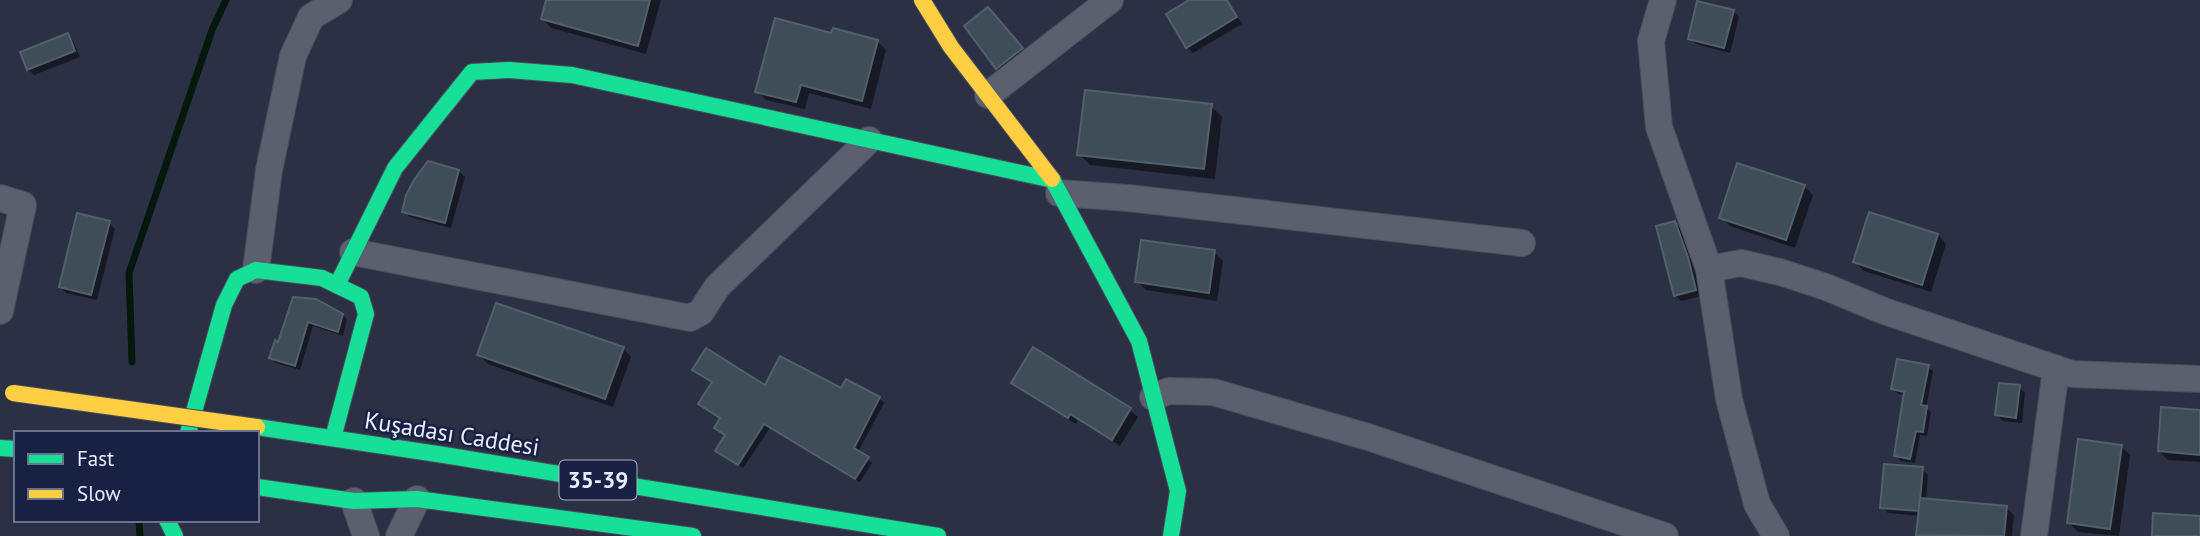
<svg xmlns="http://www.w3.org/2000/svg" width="2200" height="536" font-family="'PT Sans',sans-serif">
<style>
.shadow{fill:#0007}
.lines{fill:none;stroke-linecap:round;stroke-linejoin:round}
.stream{stroke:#06180d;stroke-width:7}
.building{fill:#3f4d59;stroke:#52606c;stroke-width:2}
.street-casing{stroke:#494c5c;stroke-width:28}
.fast-casing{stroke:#494c5c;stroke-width:18}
.slow-casing{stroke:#494c5c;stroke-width:18}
.street{stroke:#5b5f6e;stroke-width:26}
.fast{stroke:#16e098;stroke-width:16}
.slow{stroke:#ffcf43;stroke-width:16}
.slow-bridge-casing{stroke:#494c5c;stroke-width:18;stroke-linecap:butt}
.slow-bridge{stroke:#ffcf43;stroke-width:16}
.labels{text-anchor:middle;stroke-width:5;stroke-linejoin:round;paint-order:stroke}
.shield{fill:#182044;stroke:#aab0c5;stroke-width:2}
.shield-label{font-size:23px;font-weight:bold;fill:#e8edfc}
.street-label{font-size:24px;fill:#e8edfc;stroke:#182044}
</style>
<rect width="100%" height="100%" fill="#2c3044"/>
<g class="shadow">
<polygon points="548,0 661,0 646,54 551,28 543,19"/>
<polygon points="1193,0 1228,0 1242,24 1193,53 1187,47 1168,15"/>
<polygon points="1733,11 1739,17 1730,53 1696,44 1690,38"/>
<polygon points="994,15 1027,55 1003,74 997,68"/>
<polygon points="67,35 73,41 80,57 34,75 28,69"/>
<polygon points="833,35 877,41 886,50 871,109 809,93 805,109 766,100 757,91"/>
<polygon points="1211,106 1222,117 1215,179 1090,165 1079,154"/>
<polygon points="459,171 465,177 451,228 410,217 404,211"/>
<polygon points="1804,186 1813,195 1795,248 1730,226 1721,217"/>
<polygon points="109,223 115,229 97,300 66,293 60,287"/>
<polygon points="1675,223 1681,229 1694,265 1701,296 1681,301 1675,295"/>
<polygon points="1938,235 1946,244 1931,292 1864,271 1855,262"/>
<polygon points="1214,252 1223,261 1217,301 1146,290 1137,281"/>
<polygon points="294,298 342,314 347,319 343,336 313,326 300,370 276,363 271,358 279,344"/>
<polygon points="623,348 631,357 613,407 488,364 479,355"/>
<polygon points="1034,350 1130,410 1138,417 1120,446 1078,420 1076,424 1021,390 1014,383"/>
<polygon points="1928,367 1933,371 1926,408 1931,412 1927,436 1920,435 1915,463 1901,461 1896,456 1905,395 1898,394 1893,389"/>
<polygon points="694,370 765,388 842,391 879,398 884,403 858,452 872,463 860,482 770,428 743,468 722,455 726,436 716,428 722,419 713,383"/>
<polygon points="2019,387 2025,393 2022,423 2003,421 1997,415"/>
<polygon points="2200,412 2200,462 2168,460 2159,451"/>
<polygon points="2121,446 2130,455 2119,536 2078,532 2069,523"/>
<polygon points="1922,469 1928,475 1926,500 2007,508 2014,516 2012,536 1920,536 1918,534 1920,516 1888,513 1882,507"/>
</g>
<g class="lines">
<g class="stream">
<polyline points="132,362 129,273 212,30 226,0"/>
<polyline points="139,520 140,536"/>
</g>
</g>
<g class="building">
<polygon points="546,0 650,0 638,46 541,19"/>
<polygon points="1189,0 1227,0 1237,17 1186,48 1166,14"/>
<polygon points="1697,1 1734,10 1724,48 1688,39"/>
<polygon points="988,7 1023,48 996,69 964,26"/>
<polygon points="775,18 831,33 833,28 878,40 862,101 801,85 796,102 755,92"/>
<polygon points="68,33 75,51 27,70 20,52"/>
<polygon points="1085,90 1212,104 1204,169 1077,155"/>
<polygon points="428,161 459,170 445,223 402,212 406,195 414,180"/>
<polygon points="1737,163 1805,185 1786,240 1719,218"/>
<polygon points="1869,212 1938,234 1922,285 1853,262"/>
<polygon points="77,213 110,221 91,295 59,287"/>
<polygon points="1675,221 1688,257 1696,290 1674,296 1656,226"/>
<polygon points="1141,240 1215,250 1209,293 1135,282"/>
<polygon points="293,297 316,299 343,314 338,332 308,322 295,366 269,358 275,340 278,342"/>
<polygon points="496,303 624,347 605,399 477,355"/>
<polygon points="1033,347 1131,408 1112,440 1070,414 1068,418 1011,383"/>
<polygon points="706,348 765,385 780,356 841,388 846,379 880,397 854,448 869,457 855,479 764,424 738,465 715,451 725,435 714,428 720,418 698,404 712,382 692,370"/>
<polygon points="1897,359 1929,365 1921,405 1927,406 1923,432 1916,431 1910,459 1894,456 1904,392 1891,389"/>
<polygon points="1999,383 2020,385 2016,418 1995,415"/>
<polygon points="2161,407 2200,410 2200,455 2158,451"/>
<polygon points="2078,439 2122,445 2110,529 2067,523"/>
<polygon points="1884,464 1923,467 1919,511 1880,508"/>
<polygon points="1920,498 2007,506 2004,536 1916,535"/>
<polygon points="2153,513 2200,516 2200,536 2152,536"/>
</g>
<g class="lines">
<g class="street-casing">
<g id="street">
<polyline points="1663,0 1651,41 1659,127 1709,269 1729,399 1757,504 1776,536"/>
<polyline points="988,95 1110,0"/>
<polyline points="1059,193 1128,198 1522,243"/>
<polyline points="0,198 23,205 0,311"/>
<polyline points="353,252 690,318 701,312 717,287 869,140"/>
<polyline points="1709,269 1741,263 1780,272 1826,287 1884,311 2072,374 2200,379"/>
<polyline points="256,270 269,170 293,56 311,17 339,0"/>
<polyline points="1153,397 1169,391 1213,392 1368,437 1665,536"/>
<polyline points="354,501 366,536"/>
<polyline points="399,536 417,499"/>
<polyline points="2034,536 2056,369"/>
</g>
</g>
<g class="fast-casing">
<g id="fast">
<polyline points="1052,179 1139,341 1178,491 1171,536"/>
<polyline points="337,285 395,168 472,72 509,70 572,75 1053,180"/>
<polyline points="257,427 444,455 938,536"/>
<polyline points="188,433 224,305 237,279 256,270 322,278 361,297 366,314 333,438"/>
<polyline points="0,448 16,449"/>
<polyline points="257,487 354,501 417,499 693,536"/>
<polyline points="167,520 175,536"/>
</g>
</g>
<g class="slow-casing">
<polyline id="slow" points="922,0 951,47 1052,179"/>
</g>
<use href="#street" class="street"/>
<use href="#fast" class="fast"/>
<use href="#slow" class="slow"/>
<g class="slow-bridge-casing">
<polyline id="slow-bridge" points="13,393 257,427"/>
</g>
<use href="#slow-bridge" class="slow-bridge"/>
</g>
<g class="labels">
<rect class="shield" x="559.5" y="460.5" width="77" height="39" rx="5"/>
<g class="shield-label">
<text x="598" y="488">35-39</text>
</g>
<g class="street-label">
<text transform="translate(452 434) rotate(9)" y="8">Kuşadası Caddesi</text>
</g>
</g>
<rect x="14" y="431" width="245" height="91" fill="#182044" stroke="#6b728e" stroke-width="2"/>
<rect x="28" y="454" width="35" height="10" fill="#16e098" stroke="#6b728e" stroke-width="2"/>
<text x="77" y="466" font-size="21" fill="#e8edfc">Fast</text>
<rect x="28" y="489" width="35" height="10" fill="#ffcf43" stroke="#6b728e" stroke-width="2"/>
<text x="77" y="501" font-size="21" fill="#e8edfc">Slow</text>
</svg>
